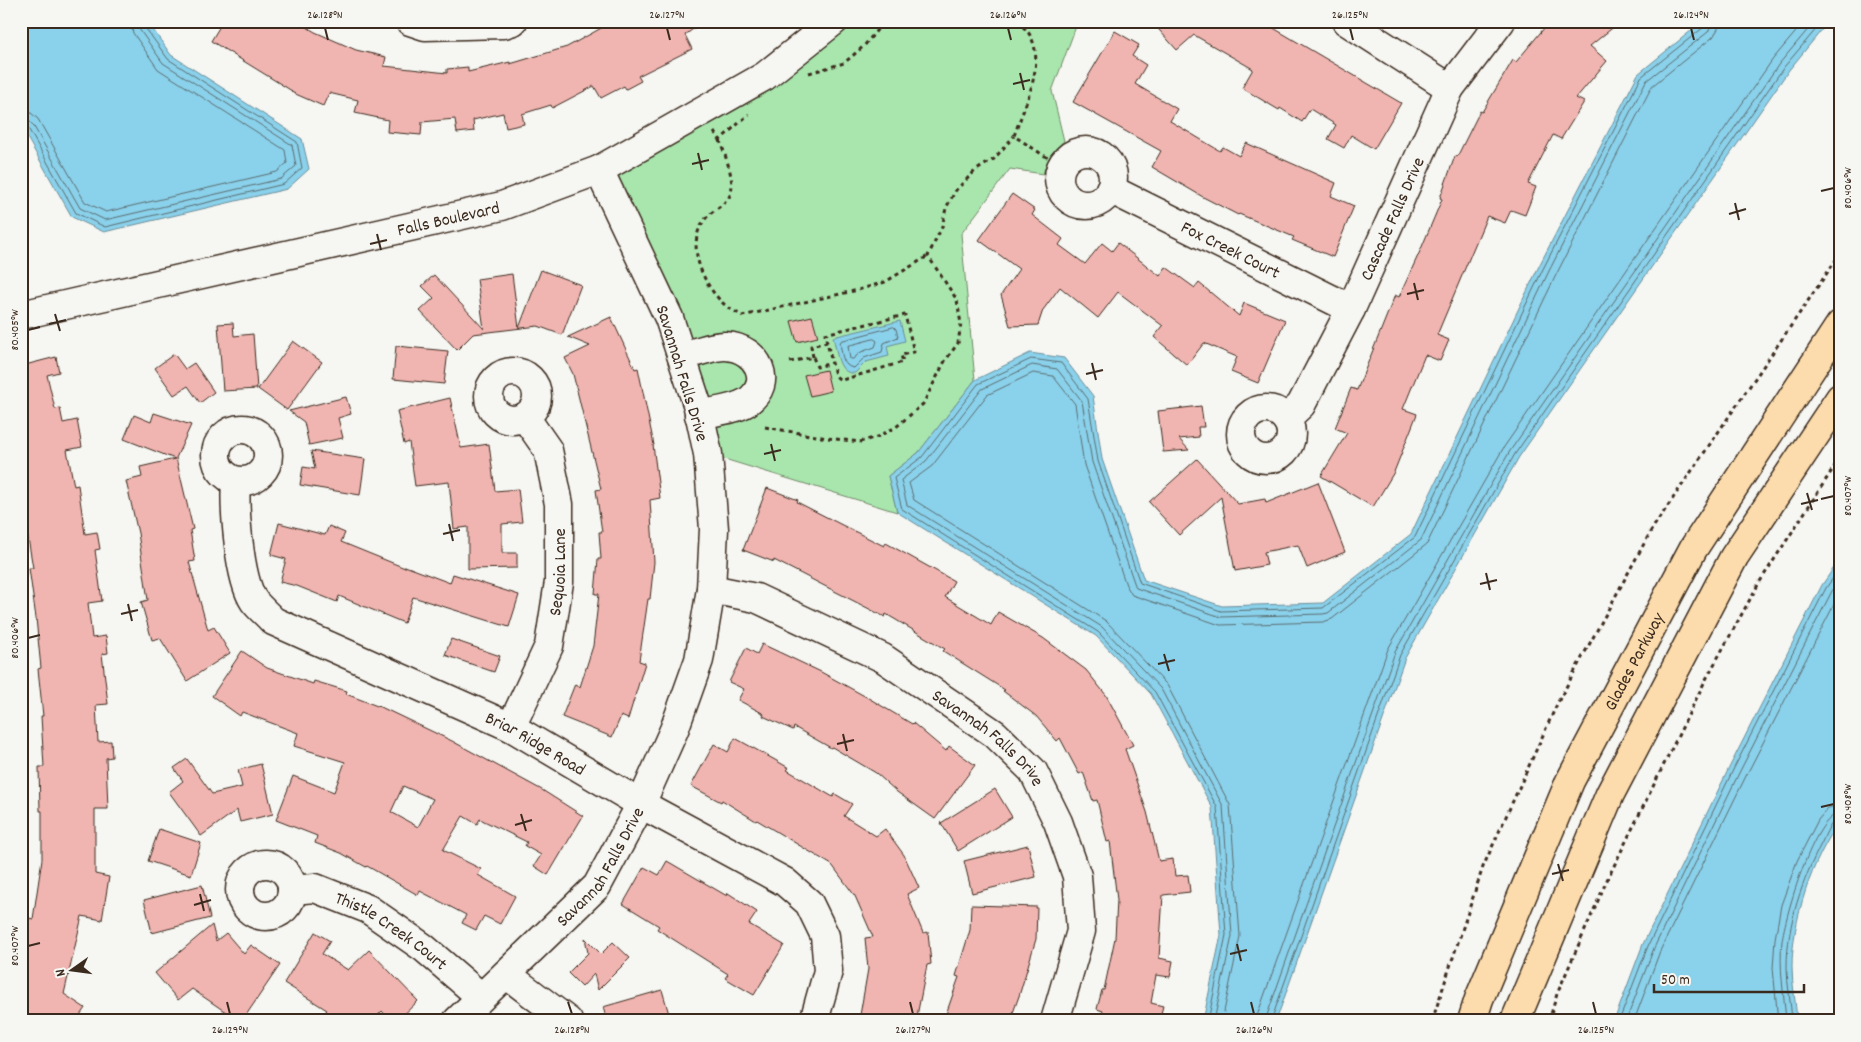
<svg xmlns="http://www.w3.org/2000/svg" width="1861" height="1042" font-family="Dekko,sans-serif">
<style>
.green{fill:#a8e6ad;stroke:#728866}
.water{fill:#8ad1eb;stroke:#6a8e99}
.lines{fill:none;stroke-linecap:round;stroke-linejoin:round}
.shore{stroke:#5b6d70;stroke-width:1}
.building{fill:#f1b5b1;stroke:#3b2a1e;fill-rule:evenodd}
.minor-casing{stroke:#3b2a1e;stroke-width:31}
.major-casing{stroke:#3b2a1e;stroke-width:31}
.path{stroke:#3b2a1e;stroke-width:3;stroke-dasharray:4 4;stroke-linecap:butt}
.minor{stroke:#f6f6f2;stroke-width:28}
.major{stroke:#fcdcac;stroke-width:28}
.ticks{fill:none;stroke:#3b2a1e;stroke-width:2}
.labels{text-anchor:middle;stroke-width:4.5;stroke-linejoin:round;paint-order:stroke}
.street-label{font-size:18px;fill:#3b2a1e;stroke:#f6f6f2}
.neatline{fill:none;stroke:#3b2a1e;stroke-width:2}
.ticks-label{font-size:12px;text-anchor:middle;fill:#3b2a1e}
</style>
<rect width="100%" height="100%" fill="#f6f6f2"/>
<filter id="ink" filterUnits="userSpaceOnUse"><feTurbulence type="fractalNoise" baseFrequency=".02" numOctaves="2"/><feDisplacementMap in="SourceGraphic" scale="10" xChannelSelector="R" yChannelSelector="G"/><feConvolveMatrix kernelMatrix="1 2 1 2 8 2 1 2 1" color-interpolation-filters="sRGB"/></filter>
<g filter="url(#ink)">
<path class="green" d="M834,21H1078L1052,91L1064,141C1052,150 1047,160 1043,174L1010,169L961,234L975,380L918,453L888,476L897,512L708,454L599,170Z"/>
<g class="water">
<polygon points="21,21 147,21 171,55 302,139 309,169 287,189 104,232 72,217 21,127"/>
<polygon points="1703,21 1829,21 1789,70 1519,457 1405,658 1276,1021 1203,1021 1221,935 1212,807 1151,694 1096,636 897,512 888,476 918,453 975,380 1030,353 1064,358 1093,396 1102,459 1144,580 1222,606 1323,603 1411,534 1539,266 1638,74"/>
<path d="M900,321L905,341L887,346L889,356L866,362L855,373C837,375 837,350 833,337Z"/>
<path d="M1840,559V822C1812,858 1792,921 1792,967C1792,985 1796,1003 1797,1021H1614L1643,944L1730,766L1822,585Z"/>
</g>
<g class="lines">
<g class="shore">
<polyline points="21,112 31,113 38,119 85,202 106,212 277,172 287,163 285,150 158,69 133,33 130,21"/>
<polyline points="21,119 28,120 33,125 80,208 105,220 281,179 296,166 292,145 163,63 139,29 137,21"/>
<polyline points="21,125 28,128 76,213 105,227 284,184 302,168 297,142 168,59 144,26 144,21"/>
<path d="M894,327L896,329L898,337L884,343L882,352L864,358L854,368C842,367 842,353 840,343L841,341Z"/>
<polygon points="874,339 877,341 875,347 861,352 853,359 850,359 848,346"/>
<polyline points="1208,1021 1226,935 1217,807 1155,692 1098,632 902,509 894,478 922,457 978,384 1031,359 1061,363 1088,399 1098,461 1140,583 1221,611 1323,608 1415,537 1543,269 1641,77 1704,27 1706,21"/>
<polyline points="1214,1021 1232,936 1223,806 1161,689 1102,627 907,505 901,480 926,461 982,389 1032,365 1057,369 1082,401 1092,462 1136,588 1221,617 1323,614 1328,613 1421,540 1549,271 1646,81 1708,32 1711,27 1712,21"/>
<polyline points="1222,1021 1240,936 1230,805 1167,685 1106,621 914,500 909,483 932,466 987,395 1033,373 1053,376 1075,404 1084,465 1126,585 1132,595 1220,625 1323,622 1332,619 1427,544 1556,275 1652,86 1713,37 1718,29 1719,21"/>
<polyline points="1257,1021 1258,1013 1388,649 1504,447 1773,59 1805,21"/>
<polyline points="1265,1021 1395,652 1510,451 1779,64 1815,21"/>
<polyline points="1271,1021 1400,655 1515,454 1784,67 1823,21"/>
<polyline points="1619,1021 1648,946 1734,768 1826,588 1840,568"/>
<polyline points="1626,1021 1654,948 1740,771 1832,591 1840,579"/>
<polyline points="1634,1021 1660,951 1747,774 1840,593"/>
<polyline points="1778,1021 1773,968 1775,939 1781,905 1797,861 1818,820 1828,808 1840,805"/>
<path d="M1786,1021C1784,994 1779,967 1782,941C1785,917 1814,814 1840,813"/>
<path d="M1792,1021C1791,1003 1787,985 1787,967C1787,923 1802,881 1822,842C1826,834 1830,820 1840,819"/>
</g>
</g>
<g class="building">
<polygon points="223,21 297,21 315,32 356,50 386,57 384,66 447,73 447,69 468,67 468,72 510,62 510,64 567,47 614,21 704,21 685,35 692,49 638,76 641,81 626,89 624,86 601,98 594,86 552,108 551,105 522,114 524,124 506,128 503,113 473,120 474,131 457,133 455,119 422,122 421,135 387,132 388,120 355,113 358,100 329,93 323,106 291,92 292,91 211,41"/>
<polygon points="1151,21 1273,21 1270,26 1401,103 1374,149 1351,135 1344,148 1328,139 1336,125 1310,109 1302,122 1280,108 1279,110 1242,88 1253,69 1194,35 1177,50"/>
<polygon points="1550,21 1621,21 1590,46 1607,61 1576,98 1584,102 1561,139 1553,135 1528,184 1536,187 1525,215 1511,210 1505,223 1487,216 1437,335 1449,340 1440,361 1425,355 1403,409 1417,414 1394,472 1373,507 1321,476 1347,433 1335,428 1351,388 1357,390 1395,295 1399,297 1421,249 1442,199 1440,198 1455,156 1457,157 1480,111 1482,112 1513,60 1516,62"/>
<polygon points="1115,31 1139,45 1132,56 1146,65 1135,84 1177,109 1170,121 1220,151 1223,147 1239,156 1246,143 1336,183 1331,196 1354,206 1333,257 1292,240 1294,237 1239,214 1238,215 1203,197 1152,167 1161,151 1073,102"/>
<polygon points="1012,194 1035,210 1032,215 1063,239 1059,245 1085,264 1102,243 1112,251 1118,243 1160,276 1166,267 1195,288 1199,283 1239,316 1244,303 1285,320 1258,383 1231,372 1237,357 1204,343 1187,365 1154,337 1163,326 1118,292 1098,318 1060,287 1043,310 1038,325 1010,326 1001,295 1019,269 979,240"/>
<polygon points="541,270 581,285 562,335 538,326 473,334 457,350 420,311 434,298 422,286 434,275 484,329 477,279 512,274 519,328"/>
<polygon points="812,316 818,337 797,342 791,321"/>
<polygon points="611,317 635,369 638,368 654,445 653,445 660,498 650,500 654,562 650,599 648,599 639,661 645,663 628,719 621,716 612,737 562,717 575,684 580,687 593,646 599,594 595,594 598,559 601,559 599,532 602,532 596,490 601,489 573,374 565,358 590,346 568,337"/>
<polygon points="233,323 234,336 253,334 257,389 223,391 218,324"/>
<polygon points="293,341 322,362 287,410 258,389"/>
<polygon points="396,346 448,351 444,384 393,379"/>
<polygon points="174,354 185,369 194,363 214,392 200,403 188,386 174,395 155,368"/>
<polygon points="56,357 59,372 47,375 55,409 60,408 63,423 77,420 82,447 67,450 74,486 78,485 85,534 97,532 100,549 95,550 102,601 88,603 92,638 106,636 108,653 102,654 108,704 96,705 98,742 111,741 112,757 106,758 108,809 95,809 95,874 109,877 102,920 82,916 64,994 85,1008 76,1021 27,1021 21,1017 21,954 29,918 33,919 42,859 42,811 40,811 39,767 44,767 41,716 43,716 38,669 41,668 36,618 29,568 33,568 21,496 21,366"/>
<polygon points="826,370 831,391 810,396 804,375"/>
<polygon points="346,397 351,414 338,418 343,438 309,445 304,422 289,411"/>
<polygon points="450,398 461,448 489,444 495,491 518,489 522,522 502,524 502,553 517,553 517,568 468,569 468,527 454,529 449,482 415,486 409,442 404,444 397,411"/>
<polygon points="1201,406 1204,427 1198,427 1199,437 1179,439 1189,450 1163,452 1158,411"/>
<polygon points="154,413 191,425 176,458 193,529 190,530 195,561 189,562 208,630 214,627 230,653 187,681 160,638 152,640 141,602 148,600 138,533 126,481 142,477 140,467 175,459 124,439 134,415 151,422"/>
<polygon points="311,451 365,459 360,495 300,485 303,467 315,469"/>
<polygon points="1197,459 1238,504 1265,499 1266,503 1318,482 1345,552 1307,568 1298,545 1264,552 1267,565 1235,571 1221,497 1179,535 1149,502"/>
<polygon points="767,488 798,500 797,502 838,523 884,546 886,543 954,581 945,597 991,625 998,612 1043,638 1086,670 1106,695 1133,745 1125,749 1147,812 1159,861 1173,859 1175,876 1188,875 1190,892 1163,895 1159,958 1173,961 1170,977 1156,975 1151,1003 1163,1006 1159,1021 1100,1021 1103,1011 1097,1009 1102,990 1104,990 1115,938 1117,900 1110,841 1107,842 1097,800 1093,801 1083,772 1079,774 1060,738 1057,741 1036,716 1003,691 1005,690 943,651 945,649 886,614 885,617 774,560 774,562 743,550"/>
<polygon points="279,523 325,535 329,526 345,533 341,542 405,568 405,566 450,583 453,574 519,595 509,627 413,597 404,623 339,596 337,602 297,586 280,582 286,559 271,555"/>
<polygon points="451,639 500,656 494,672 445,655"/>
<polygon points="762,644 821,672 870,699 912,724 913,723 946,751 949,746 975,765 935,819 897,792 876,773 832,747 831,748 794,727 793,730 763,716 764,714 738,700 744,689 729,682 746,648 757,654"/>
<path d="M242,651L267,668L313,684L314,681L347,691L346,694L385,709L452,741L542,790L583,816L548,875L534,866L541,855L525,846L527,842L480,819L477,824L463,816L443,850L481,869L478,875L515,896L500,924L484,916L476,930L462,923L466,915L420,891L418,895L367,866L366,867L341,853L315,843L317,836L276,820L293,776L334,792L345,762L294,746L298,733L242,712L240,716L212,696ZM403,786L433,799L418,827L391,812Z"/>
<polygon points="735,738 775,760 789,768 787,770 833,797 835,794 852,804 844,816 876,836 885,829 904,855 919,888 907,894 923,933 928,932 931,964 927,965 916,1021 859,1021 868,969 865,938 873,937 855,896 832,865 757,820 756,821 722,800 721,802 691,786 714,744 728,752"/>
<polygon points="187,759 212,794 242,787 238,770 261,764 273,814 240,822 237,810 201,836 169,792 183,781 174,768"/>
<polygon points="995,789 1012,817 958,851 941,823"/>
<polygon points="159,829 201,843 191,875 148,861"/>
<polygon points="1028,845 1036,877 972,893 964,861"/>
<polygon points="667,861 727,896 728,893 757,912 749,924 784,945 754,995 725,978 728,974 657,929 659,926 623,904 644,867 659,875"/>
<polygon points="202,885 210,918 152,933 144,900"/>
<polygon points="971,905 1037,907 1036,939 1019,996 1010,1021 957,1021 945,1017 959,977 956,976 970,930"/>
<polygon points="212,925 216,941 226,933 244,954 251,945 280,965 242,1021 239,1021 192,989 178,1000 155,973"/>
<polygon points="315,932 330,941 322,954 348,970 369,950 418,1001 397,1021 391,1021 382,1011 373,1021 317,1021 327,1010 284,983"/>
<polygon points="585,938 601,954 613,942 630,958 598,990 594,974 582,987 568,973 588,953"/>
<polygon points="662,990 671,1021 607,1021 603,1007"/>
</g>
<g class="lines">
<g class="minor-casing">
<g id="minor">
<polyline points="410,21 425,26 504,24 513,21"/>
<polyline points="1346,21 1450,88"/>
<circle cx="1086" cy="178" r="27"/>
<path id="s1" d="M1110,189L1351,309"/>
<path id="s2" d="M21,315L502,206L599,170L765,76L834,21"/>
<path d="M682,356C694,353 715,345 726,346C758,348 775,383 747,402C734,410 715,411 699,415"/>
<circle cx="513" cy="396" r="24"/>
<circle cx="1266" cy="434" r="25"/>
<path id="s3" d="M1286,419L1301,405L1351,309L1450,88L1501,21"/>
<circle cx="242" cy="455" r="26"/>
<path id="s4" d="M236,481C234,508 239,579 254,601C259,608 267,614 273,621L511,727L641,804L785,882L809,903L825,936L828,971L814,1021"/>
<path id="s5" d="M711,589L756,598L883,658L995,734L1033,771L1058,822L1077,876L1081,931L1055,1021"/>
<path id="s6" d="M511,727L549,646L559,582V504L548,450L525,417"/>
<circle cx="266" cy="890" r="26"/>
<path id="s7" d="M292,890L315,888L368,909L424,948L481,997"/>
<polyline points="506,974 568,1021"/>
<path id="s8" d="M457,1021L597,886L641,804L674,730L699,660L711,589L714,529L708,454L698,407L669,318L599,170"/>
</g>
</g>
<g class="major-casing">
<g id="major">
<path id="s9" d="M1472,1021L1479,999L1570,781L1693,549L1840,325"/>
<polyline points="1515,1021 1610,794 1734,557 1840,398"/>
</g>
</g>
<g class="path">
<path d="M1017,21C1020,25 1025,28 1028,32C1048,61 1024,106 1014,136L1048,158"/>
<polyline points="809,73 844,63 864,46 884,21"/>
<polyline points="714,132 720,140 749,114"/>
<path d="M720,140C724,153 735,179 731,192C729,203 714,209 707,217C683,242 703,286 725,305C730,310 737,312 742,316L858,290L885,282L928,256"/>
<polyline points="813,357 811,346 827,342"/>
<path d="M790,362L813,357L817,367L832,363C834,370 834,378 842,380L903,362L901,355L914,352L905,315L825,334L832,363"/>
<polyline points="765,427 827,438 860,442 877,437 896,427 923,404 945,361 958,343 961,324 957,300 928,256 942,227 946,208 956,190 975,171 994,159 1014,136"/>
<polyline points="1432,1021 1483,867 1558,702 1652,529 1840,254"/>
<polyline points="1549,1021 1557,994 1607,880 1705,681 1759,583 1840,458"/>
</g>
<use href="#minor" class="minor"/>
<use href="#major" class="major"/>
</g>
</g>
<path class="ticks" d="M325,28L328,40M667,28L670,40M1008,28L1011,40M1350,28L1353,40M1691,28L1694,40M1020,73L1024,90M1013,84L1030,80M698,153L702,170M692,164L709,160M1821,191L1834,188M1735,203L1739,220M1729,214L1746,209M377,234L381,250M370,244L387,240M1414,283L1418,300M1407,294L1424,290M55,314L60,331M49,324L66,320M28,330L40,327M1092,363L1096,380M1086,374L1103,370M771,444L775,461M764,454L781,450M1807,493L1812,510M1821,499L1834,496M1801,504L1818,500M449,524L453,541M443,534L460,530M1486,573L1490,590M1480,584L1497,580M128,604L132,621M121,614L138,610M28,638L40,635M1164,654L1169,671M1158,664L1175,660M843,734L847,751M837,744L854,740M1821,807L1834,804M521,814L526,831M515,825L532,820M1558,864L1563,881M1552,874L1569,870M200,894L204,911M194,905L211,900M1237,944L1241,961M28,946L40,943M1230,954L1247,950M227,1002L230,1014M568,1002L572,1014M910,1002L913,1014M1251,1002L1254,1014M1593,1002L1596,1014"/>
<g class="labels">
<g class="street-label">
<text dy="6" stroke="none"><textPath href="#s2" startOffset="438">Falls Boulevard</textPath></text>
<text dy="6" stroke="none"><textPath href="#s3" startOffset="228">Cascade Falls Drive</textPath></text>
<text dy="6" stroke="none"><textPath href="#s1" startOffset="135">Fox Creek Court</textPath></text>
<text transform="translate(683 373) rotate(73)" y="6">Savannah Falls Drive</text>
<text dy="6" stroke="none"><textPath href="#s6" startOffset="164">Sequoia Lane</textPath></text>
<text dy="6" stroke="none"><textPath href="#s9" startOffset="395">Glades Parkway</textPath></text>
<text dy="6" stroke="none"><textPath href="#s5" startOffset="319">Savannah Falls Drive</textPath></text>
<text dy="6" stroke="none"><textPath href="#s4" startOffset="440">Briar Ridge Road</textPath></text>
<text dy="6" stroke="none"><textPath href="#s8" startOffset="212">Savannah Falls Drive</textPath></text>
<text dy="6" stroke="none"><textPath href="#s7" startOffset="111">Thistle Creek Court</textPath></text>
</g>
</g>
<rect width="1861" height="1042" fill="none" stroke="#f6f6f2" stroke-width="55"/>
<g transform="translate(72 970) rotate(256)" stroke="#f6f6f2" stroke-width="4" paint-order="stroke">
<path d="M0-4L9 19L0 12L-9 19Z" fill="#3b2a1e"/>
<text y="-8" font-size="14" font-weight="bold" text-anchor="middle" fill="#3b2a1e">N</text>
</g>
<path d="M1654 984v8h150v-8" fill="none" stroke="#3b2a1e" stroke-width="2.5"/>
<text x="1661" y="984" font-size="15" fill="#3b2a1e" stroke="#f6f6f2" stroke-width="4" paint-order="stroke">50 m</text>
<rect x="28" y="28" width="1806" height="986" class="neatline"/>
<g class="ticks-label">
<text x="325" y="18">26.128°N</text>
<text x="667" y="18">26.127°N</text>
<text x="1008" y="18">26.126°N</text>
<text x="1350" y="18">26.125°N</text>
<text x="1691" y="18">26.124°N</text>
<text transform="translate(1847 188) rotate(-90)" y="4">80.406°W</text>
<text transform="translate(14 330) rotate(-90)" y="4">80.405°W</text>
<text transform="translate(1847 496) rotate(-90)" y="4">80.407°W</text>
<text transform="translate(14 638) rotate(-90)" y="4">80.406°W</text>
<text transform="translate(1847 804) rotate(-90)" y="4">80.408°W</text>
<text transform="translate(14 946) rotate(-90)" y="4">80.407°W</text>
<text x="230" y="1033">26.129°N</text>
<text x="572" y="1033">26.128°N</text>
<text x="913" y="1033">26.127°N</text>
<text x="1254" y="1033">26.126°N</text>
<text x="1596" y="1033">26.125°N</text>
</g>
</svg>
